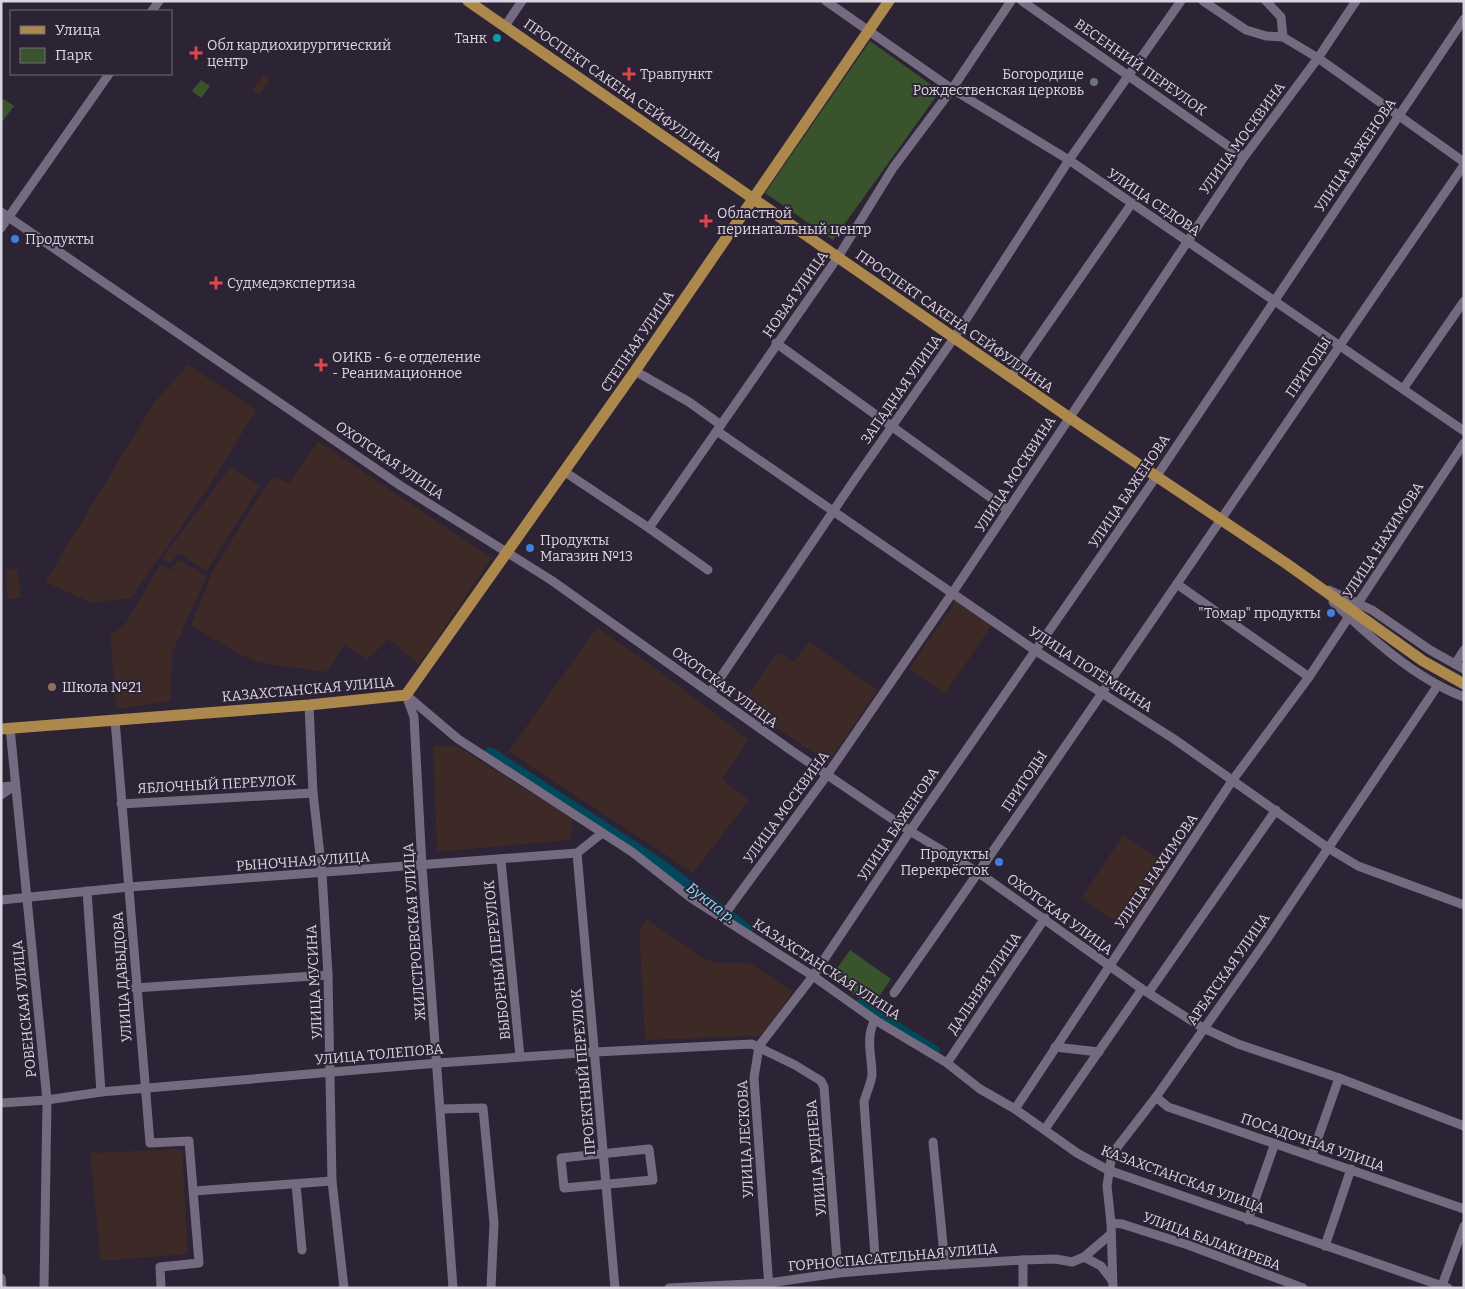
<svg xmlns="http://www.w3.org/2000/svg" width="1465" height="1289" font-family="Bitter,serif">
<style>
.industrial{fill:#3d2925}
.green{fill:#39542d}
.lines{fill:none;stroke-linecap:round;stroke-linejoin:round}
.river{stroke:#01485b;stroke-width:12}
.minor{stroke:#756b80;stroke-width:9}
.major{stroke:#ac884c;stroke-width:11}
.culture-dot{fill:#0f9aa8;stroke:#2c2334;stroke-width:2}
.health-dot{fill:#e0444e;stroke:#2c2334;stroke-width:2}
.worship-dot{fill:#6b7280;stroke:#2c2334;stroke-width:2}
.shop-dot{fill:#3f7fe0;stroke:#2c2334;stroke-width:2}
.education-dot{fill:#8d6e63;stroke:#2c2334;stroke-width:2}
.labels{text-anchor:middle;stroke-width:4;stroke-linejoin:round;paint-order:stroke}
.poi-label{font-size:14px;fill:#dbd5e1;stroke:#2c2334;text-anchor:start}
.street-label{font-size:14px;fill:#dbd5e1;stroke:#2c2334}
.water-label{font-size:15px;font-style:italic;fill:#8ddcf8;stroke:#2c2334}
</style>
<rect width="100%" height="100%" fill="#2c2334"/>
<g class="industrial">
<polygon points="264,74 271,79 259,95 252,90"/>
<polygon points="188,365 256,410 209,487 131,598 92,603 45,582 154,403"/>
<polygon points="318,441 492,558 419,665 389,639 367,660 344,645 327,672 266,664 242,656 191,625 214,568 265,487 274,476 289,484"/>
<polygon points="231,466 260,486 207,571 178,553 171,564 162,558"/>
<polygon points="178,559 207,576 172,653 171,701 117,709 110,635 124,626 160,565 171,570"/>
<polygon points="17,568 21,598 8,599 5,570"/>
<polygon points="956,601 992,625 945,694 909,669"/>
<polygon points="597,627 659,671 749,740 722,779 749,800 693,873 509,751"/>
<polygon points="809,642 878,690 828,763 741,704 778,652 794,662"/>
<polygon points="433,746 457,746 573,819 570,840 437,852"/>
<polygon points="1123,835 1169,866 1127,929 1081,898"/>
<polygon points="647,919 702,958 717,963 750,963 793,992 761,1036 645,1040 639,930"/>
<polygon points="182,1149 188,1254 101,1261 90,1153"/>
</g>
<g class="green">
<polygon points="870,41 940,91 833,240 765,193"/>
<polygon points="201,80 210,86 201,98 192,91"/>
<polygon points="4,99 14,106 1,123 1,102"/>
<polygon points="850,950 891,979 872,1007 830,978"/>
</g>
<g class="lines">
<g class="river">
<polyline points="490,753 659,864 747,930"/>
<polyline points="860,1005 934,1051"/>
</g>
<g class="minor">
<polyline points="826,1 952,89 1069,160 1464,431"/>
<polyline points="1022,1 1244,157"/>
<polyline points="1203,1 1246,30 1266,36 1283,37 1318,58 1464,162"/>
<polyline points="1266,1 1281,17 1283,37"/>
<polyline points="152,11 159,1"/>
<polyline points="505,26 522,1"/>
<polyline points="1,212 401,486 551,580 792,751 910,831 979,873 1142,989 1203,1028 1238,1044 1339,1078 1464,1126"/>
<polyline points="1,228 109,74"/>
<polyline points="776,343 1008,510"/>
<polyline points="635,371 689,402 721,425"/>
<polyline points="1011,377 1132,203"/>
<polyline points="1403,389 1464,301"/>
<polyline points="717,431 1036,651 1174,739 1328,848 1358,866 1464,905"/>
<polyline points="565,472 649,528 708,570"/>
<polyline points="649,528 838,257 893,168 952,89 1011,1"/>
<polyline points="1177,584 1309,677"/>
<polyline points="1329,590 1372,610 1430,650 1464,669"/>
<path d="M1333,602C1371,638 1414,678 1464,697"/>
<polyline points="1455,664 1464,650"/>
<polyline points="710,693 855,479 954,338 1069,160 1181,1"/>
<polyline points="406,695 458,739 632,852 691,898 813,976 875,1020 947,1063 980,1089 1015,1109 1077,1153 1108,1170 1448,1288"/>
<polyline points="406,695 414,717 422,866 453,1288"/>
<polyline points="309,705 313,793 322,873 328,975 332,1181 344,1288"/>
<polyline points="115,720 150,1143 189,1141 199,1263 160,1267 161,1288"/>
<polyline points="10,728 47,1100 44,1288"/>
<polyline points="1,787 14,786 1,795"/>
<polyline points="121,804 313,793"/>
<polyline points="577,853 615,1288"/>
<polyline points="501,861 520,1057"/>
<polyline points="87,891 101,1092"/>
<polyline points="1,900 129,887 577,853 601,834"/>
<polyline points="727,911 827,775 953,592 1244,157 1318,58 1356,1"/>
<polyline points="135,988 328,975"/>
<polyline points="1149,992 1276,810"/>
<path d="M894,993C1087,719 1273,441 1464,165"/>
<path d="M875,1020C865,1037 872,1056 872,1075C871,1084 866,1093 864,1102L876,1270"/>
<polyline points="1055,1047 1099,1052"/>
<polyline points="947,1063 1045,918"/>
<polyline points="1156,1097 1168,1107 1180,1111 1464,1209"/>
<polyline points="1,1103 47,1100 101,1092 438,1063 595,1052 752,1044 795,1065 821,1081 824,1087 838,1273"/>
<polyline points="442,1109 483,1108 494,1223 491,1288"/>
<polyline points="1015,1109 1232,781 1309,677 1464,443"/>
<polyline points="1045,1129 1142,989"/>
<polyline points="933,1142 945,1265"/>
<polygon points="649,1149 653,1180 564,1188 561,1158"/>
<polyline points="1312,1155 1339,1078"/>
<polyline points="296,1184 302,1250"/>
<polyline points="194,1191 332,1181"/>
<polyline points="1248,1220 1275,1143"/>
<polyline points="1111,1223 1122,1224 1188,1245 1303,1288"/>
<polyline points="1325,1246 1351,1169"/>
<polyline points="1084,1257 1111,1234"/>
<polyline points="1,1278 2,1288"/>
<polyline points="669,1288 769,1283 838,1273 925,1266 1023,1260 1056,1259 1072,1262 1084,1257 1101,1266 1111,1279"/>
<polyline points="769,1288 754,1078 759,1046 813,976 910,831 1156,477 1464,19"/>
<polyline points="1023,1288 1023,1260"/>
<polyline points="1113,1288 1111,1223 1107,1186 1112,1154 1156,1097 1263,945 1438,685"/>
<polyline points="1441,1288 1464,1226"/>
</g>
<g class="major">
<polyline points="468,1 1080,425 1287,564 1423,661 1464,684"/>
<polyline points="1,729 309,705 406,695 635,371 889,1"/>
</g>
</g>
<circle class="culture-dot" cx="497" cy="38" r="5"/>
<g class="health-dot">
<path d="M193.5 45.5h5v5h5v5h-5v5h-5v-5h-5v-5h5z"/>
<path d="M626.5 66.5h5v5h5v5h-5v5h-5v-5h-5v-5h5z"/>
<path d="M703.5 213.5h5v5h5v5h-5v5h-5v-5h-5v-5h5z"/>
<path d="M213.5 275.5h5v5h5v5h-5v5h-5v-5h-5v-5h5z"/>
<path d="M318.5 357.5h5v5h5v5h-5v5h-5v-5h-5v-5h5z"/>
</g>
<circle class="worship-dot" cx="1094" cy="82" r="5"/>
<g class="shop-dot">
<circle cx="15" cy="239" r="5"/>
<circle cx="530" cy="548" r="5"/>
<circle cx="1331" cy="613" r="5"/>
<circle cx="999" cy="862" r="5"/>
</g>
<circle class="education-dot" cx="52" cy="687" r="5"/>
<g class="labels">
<g class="poi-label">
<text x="487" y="43" text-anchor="end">Танк</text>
<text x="207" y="50">Обл кардиохирургический<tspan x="207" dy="16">центр</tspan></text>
<text x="640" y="79">Травпункт</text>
<text x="1084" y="79" text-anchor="end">Богородице<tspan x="1084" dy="16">Рождественская церковь</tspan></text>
<text x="717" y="218">Областной<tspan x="717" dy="16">перинатальный центр</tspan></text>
<text x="25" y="244">Продукты</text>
<text x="227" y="288">Судмедэкспертиза</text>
<text x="332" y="362">ОИКБ - 6-е отделение<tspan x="332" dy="16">- Реанимационное</tspan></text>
<text x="540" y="545">Продукты<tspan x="540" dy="16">Магазин №13</tspan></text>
<text x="1321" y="618" text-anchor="end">"Томар" продукты</text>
<text x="62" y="692">Школа №21</text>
<text x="989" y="859" text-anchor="end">Продукты<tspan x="989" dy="16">Перекрёсток</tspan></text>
</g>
<g class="street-label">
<text transform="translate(1141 67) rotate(35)" y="5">ВЕСЕННИЙ ПЕРЕУЛОК</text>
<text transform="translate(623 90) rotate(35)" y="5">ПРОСПЕКТ САКЕНА СЕЙФУЛЛИНА</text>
<text transform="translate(1242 138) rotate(-54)" y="5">УЛИЦА МОСКВИНА</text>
<text transform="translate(1355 155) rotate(-56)" y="5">УЛИЦА БАЖЕНОВА</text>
<text transform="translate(1154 202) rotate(34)" y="5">УЛИЦА СЕДОВА</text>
<text transform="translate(795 294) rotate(-55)" y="5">НОВАЯ УЛИЦА</text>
<text transform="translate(955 321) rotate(35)" y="5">ПРОСПЕКТ САКЕНА СЕЙФУЛЛИНА</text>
<text transform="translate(637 341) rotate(-56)" y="5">СТЕПНАЯ УЛИЦА</text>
<text transform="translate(1308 367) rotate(-56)" y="5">ПРИГОДЫ</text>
<text transform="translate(901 389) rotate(-55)" y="5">ЗАПАДНАЯ УЛИЦА</text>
<text transform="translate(390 460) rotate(34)" y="5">ОХОТСКАЯ УЛИЦА</text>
<text transform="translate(1015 474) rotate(-57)" y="5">УЛИЦА МОСКВИНА</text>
<text transform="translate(1129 491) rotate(-56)" y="5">УЛИЦА БАЖЕНОВА</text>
<text transform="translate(1383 540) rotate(-57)" y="5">УЛИЦА НАХИМОВА</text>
<text transform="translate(1091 669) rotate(33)" y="5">УЛИЦА ПОТЁМКИНА</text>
<text transform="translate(725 687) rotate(36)" y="5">ОХОТСКАЯ УЛИЦА</text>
<text transform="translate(308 689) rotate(-5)" y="5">КАЗАХСТАНСКАЯ УЛИЦА</text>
<text transform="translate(1024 781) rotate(-56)" y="5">ПРИГОДЫ</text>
<text transform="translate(217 784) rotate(-3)" y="5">ЯБЛОЧНЫЙ ПЕРЕУЛОК</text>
<text transform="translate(786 807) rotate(-54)" y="5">УЛИЦА МОСКВИНА</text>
<text transform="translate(898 824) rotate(-56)" y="5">УЛИЦА БАЖЕНОВА</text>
<text transform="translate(303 861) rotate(-4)" y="5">РЫНОЧНАЯ УЛИЦА</text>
<text transform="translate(1156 871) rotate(-56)" y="5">УЛИЦА НАХИМОВА</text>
<text transform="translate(1060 914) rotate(36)" y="5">ОХОТСКАЯ УЛИЦА</text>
<text transform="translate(414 932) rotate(-94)" y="5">ЖИЛСТРОЕВСКАЯ УЛИЦА</text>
<text transform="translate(497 960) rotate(-96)" y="5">ВЫБОРНЫЙ ПЕРЕУЛОК</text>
<text transform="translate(827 969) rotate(33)" y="5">КАЗАХСТАНСКАЯ УЛИЦА</text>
<text transform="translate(1228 969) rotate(-55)" y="5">АРБАТСКАЯ УЛИЦА</text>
<text transform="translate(122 977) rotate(-94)" y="5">УЛИЦА ДАВЫДОВА</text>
<text transform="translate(314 982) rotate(-93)" y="5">УЛИЦА МУСИНА</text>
<text transform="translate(984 983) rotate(-56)" y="5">ДАЛЬНЯЯ УЛИЦА</text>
<text transform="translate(24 1009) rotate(-96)" y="5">РОВЕНСКАЯ УЛИЦА</text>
<text transform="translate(379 1054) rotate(-5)" y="5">УЛИЦА ТОЛЕПОВА</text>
<text transform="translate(583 1072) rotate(-95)" y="5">ПРОЕКТНЫЙ ПЕРЕУЛОК</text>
<text transform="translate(745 1139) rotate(-93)" y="5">УЛИЦА ЛЕСКОВА</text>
<text transform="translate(1313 1142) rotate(19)" y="5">ПОСАДОЧНАЯ УЛИЦА</text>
<text transform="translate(816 1158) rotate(-95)" y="5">УЛИЦА РУДНЕВА</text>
<text transform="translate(1183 1179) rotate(20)" y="5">КАЗАХСТАНСКАЯ УЛИЦА</text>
<text transform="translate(1212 1241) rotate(20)" y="5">УЛИЦА БАЛАКИРЕВА</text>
<text transform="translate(893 1257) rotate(-5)" y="5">ГОРНОСПАСАТЕЛЬНАЯ УЛИЦА</text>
</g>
<g class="water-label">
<text transform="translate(711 903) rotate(37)" y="5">Букпа р.</text>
</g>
</g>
<rect width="1465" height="1289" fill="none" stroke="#dbd5e1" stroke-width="5"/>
<rect x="10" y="10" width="162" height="65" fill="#2c2334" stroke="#726a79"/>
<rect x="20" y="26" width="25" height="8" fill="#ac884c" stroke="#726a79"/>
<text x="55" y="35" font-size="15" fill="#dbd5e1">Улица</text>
<rect x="20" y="48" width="25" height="15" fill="#39542d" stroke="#726a79"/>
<text x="55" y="60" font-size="15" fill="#dbd5e1">Парк</text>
</svg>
